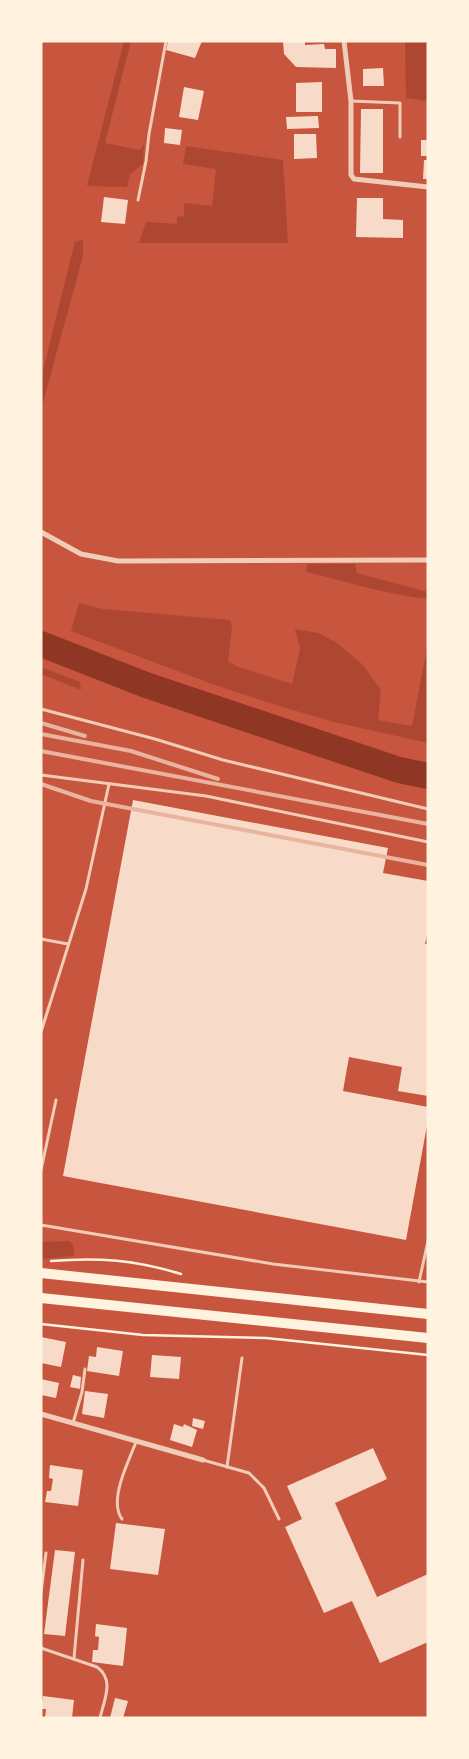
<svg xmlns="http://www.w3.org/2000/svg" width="469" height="1759" font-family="'Golos Text',sans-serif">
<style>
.green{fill:#ae4732}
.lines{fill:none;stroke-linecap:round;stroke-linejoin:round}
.river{stroke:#8f3625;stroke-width:26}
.building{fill:#f7dbc8}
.path{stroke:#fff3e0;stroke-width:2.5}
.service{stroke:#f1ccb7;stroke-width:3}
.minor{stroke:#f1ccb7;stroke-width:5}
.secondary{stroke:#fff3e0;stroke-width:10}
.rail{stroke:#e9b49f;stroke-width:4}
</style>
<rect width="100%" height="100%" fill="#c8553d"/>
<g class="green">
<polygon points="124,41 131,41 105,143 140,150 144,144 143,164 130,174 127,187 87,186"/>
<polygon points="405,41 428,41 428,101 406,98"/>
<polygon points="186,146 283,160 288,243 139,243 146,222 177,224 177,217 184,216 184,203 212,206 216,169 183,164"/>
<polygon points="83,240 83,256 41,410 41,379 75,241"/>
<path d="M307,564H355L357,573L428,592V599C386,595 346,581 306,572Z"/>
<polygon points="79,603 103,609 230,620 232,627 228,661 236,666 292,684 300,649 295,629 318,633 337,643 362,664 381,690 378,720 412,726 428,643 428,743 334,722 276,705 212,684 71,631"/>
<polygon points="41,667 80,682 81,690 41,674"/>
<polygon points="69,1241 73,1244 74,1256 41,1259 41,1242"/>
</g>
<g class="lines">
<polyline class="river" points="41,644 146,685 399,770 428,776"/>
</g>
<g class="building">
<polygon points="168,41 202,41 195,58 166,50"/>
<polygon points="283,41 305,41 305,45 324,44 325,49 336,49 336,68 296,67 284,54"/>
<polygon points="383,68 384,86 363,86 363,69"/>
<polygon points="322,82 322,112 296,112 296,83"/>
<polygon points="184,87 204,91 198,120 179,117"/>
<polygon points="361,109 383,109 383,173 360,173"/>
<polygon points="318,116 319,128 287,129 286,117"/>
<polygon points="165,128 182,130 180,145 164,143"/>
<polygon points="294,134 316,134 317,158 294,159"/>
<rect x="421" y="140" width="7" height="16"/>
<polygon points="424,160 428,160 428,179 423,179"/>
<polygon points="104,197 128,200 125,224 101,222"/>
<polygon points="357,198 383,198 383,219 403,220 403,238 356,237"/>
<polygon points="133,800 388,848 383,873 428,881 428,931 425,944 428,944 428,1096 398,1091 402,1067 349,1057 343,1091 428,1107 428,1120 406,1240 63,1176"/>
<polygon points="41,1337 66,1342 61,1367 41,1363"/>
<polygon points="97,1347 123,1351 119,1376 87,1371 89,1356 96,1357"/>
<polygon points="152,1355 181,1357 179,1379 150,1377"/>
<polygon points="73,1375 81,1377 80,1389 70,1387"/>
<polygon points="41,1379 59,1383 56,1398 41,1395"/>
<polygon points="85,1391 108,1394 104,1418 82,1414"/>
<polygon points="193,1418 205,1421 203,1429 192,1426"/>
<polygon points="174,1424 183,1427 184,1424 197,1430 192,1447 170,1440"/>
<polygon points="373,1448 387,1479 335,1503 377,1597 428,1574 428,1642 380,1663 352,1601 324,1613 285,1527 302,1519 287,1486"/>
<polygon points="50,1465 83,1470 78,1506 45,1502 47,1491 51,1491 53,1479 49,1478"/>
<polygon points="116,1523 165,1529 158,1575 110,1569"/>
<polygon points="55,1550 75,1552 65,1636 44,1634"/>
<polygon points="96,1624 127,1628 123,1666 92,1662 93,1650 98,1650 99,1637 95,1636"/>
<polygon points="43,1696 74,1700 72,1718 45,1718 46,1709 41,1709"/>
<polygon points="115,1698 128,1701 123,1718 110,1718"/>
</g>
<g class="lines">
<g class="path">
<path d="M51,1261C99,1257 135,1260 181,1274"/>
<polyline points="41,1324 143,1335 266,1338 428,1355"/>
</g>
<g class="service">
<polyline points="351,101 400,103 400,137"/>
<polyline points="138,200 146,161 149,134 166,41"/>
<polyline points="41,709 155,739 223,760 428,809"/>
<polyline points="41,775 206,796 428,842"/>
<polyline points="41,939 68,944"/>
<polyline points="41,1032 86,889 109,784"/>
<polyline points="41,1170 56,1100"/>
<polyline points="41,1225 273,1264 428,1282"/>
<polyline points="419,1282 428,1241"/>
<polyline points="73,1423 82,1392 85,1369"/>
<polyline points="203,1460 249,1473 264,1488 279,1519"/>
<polyline points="227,1467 242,1358"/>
<path d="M122,1519C108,1500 129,1461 136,1442"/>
<polyline points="41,1593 46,1553"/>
<path d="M41,1648L97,1667C115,1680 104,1700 100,1718"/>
<polyline points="74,1658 83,1560"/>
</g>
<g class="minor">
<polyline points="344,41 351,101 351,175 354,179 428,187"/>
<polyline points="41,532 81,554 118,561 428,560"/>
<polyline points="41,1414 203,1460"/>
</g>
<g class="secondary">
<polyline points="41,1273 428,1314"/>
<polyline points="41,1298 428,1338"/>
</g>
<g class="rail">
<polyline points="41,723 85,736"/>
<polyline points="41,734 131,751 218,779"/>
<polyline points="41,751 428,824"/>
<polyline points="41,784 91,801 428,865"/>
</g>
</g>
<rect width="469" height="1759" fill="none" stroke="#fff3e0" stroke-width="85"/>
</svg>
